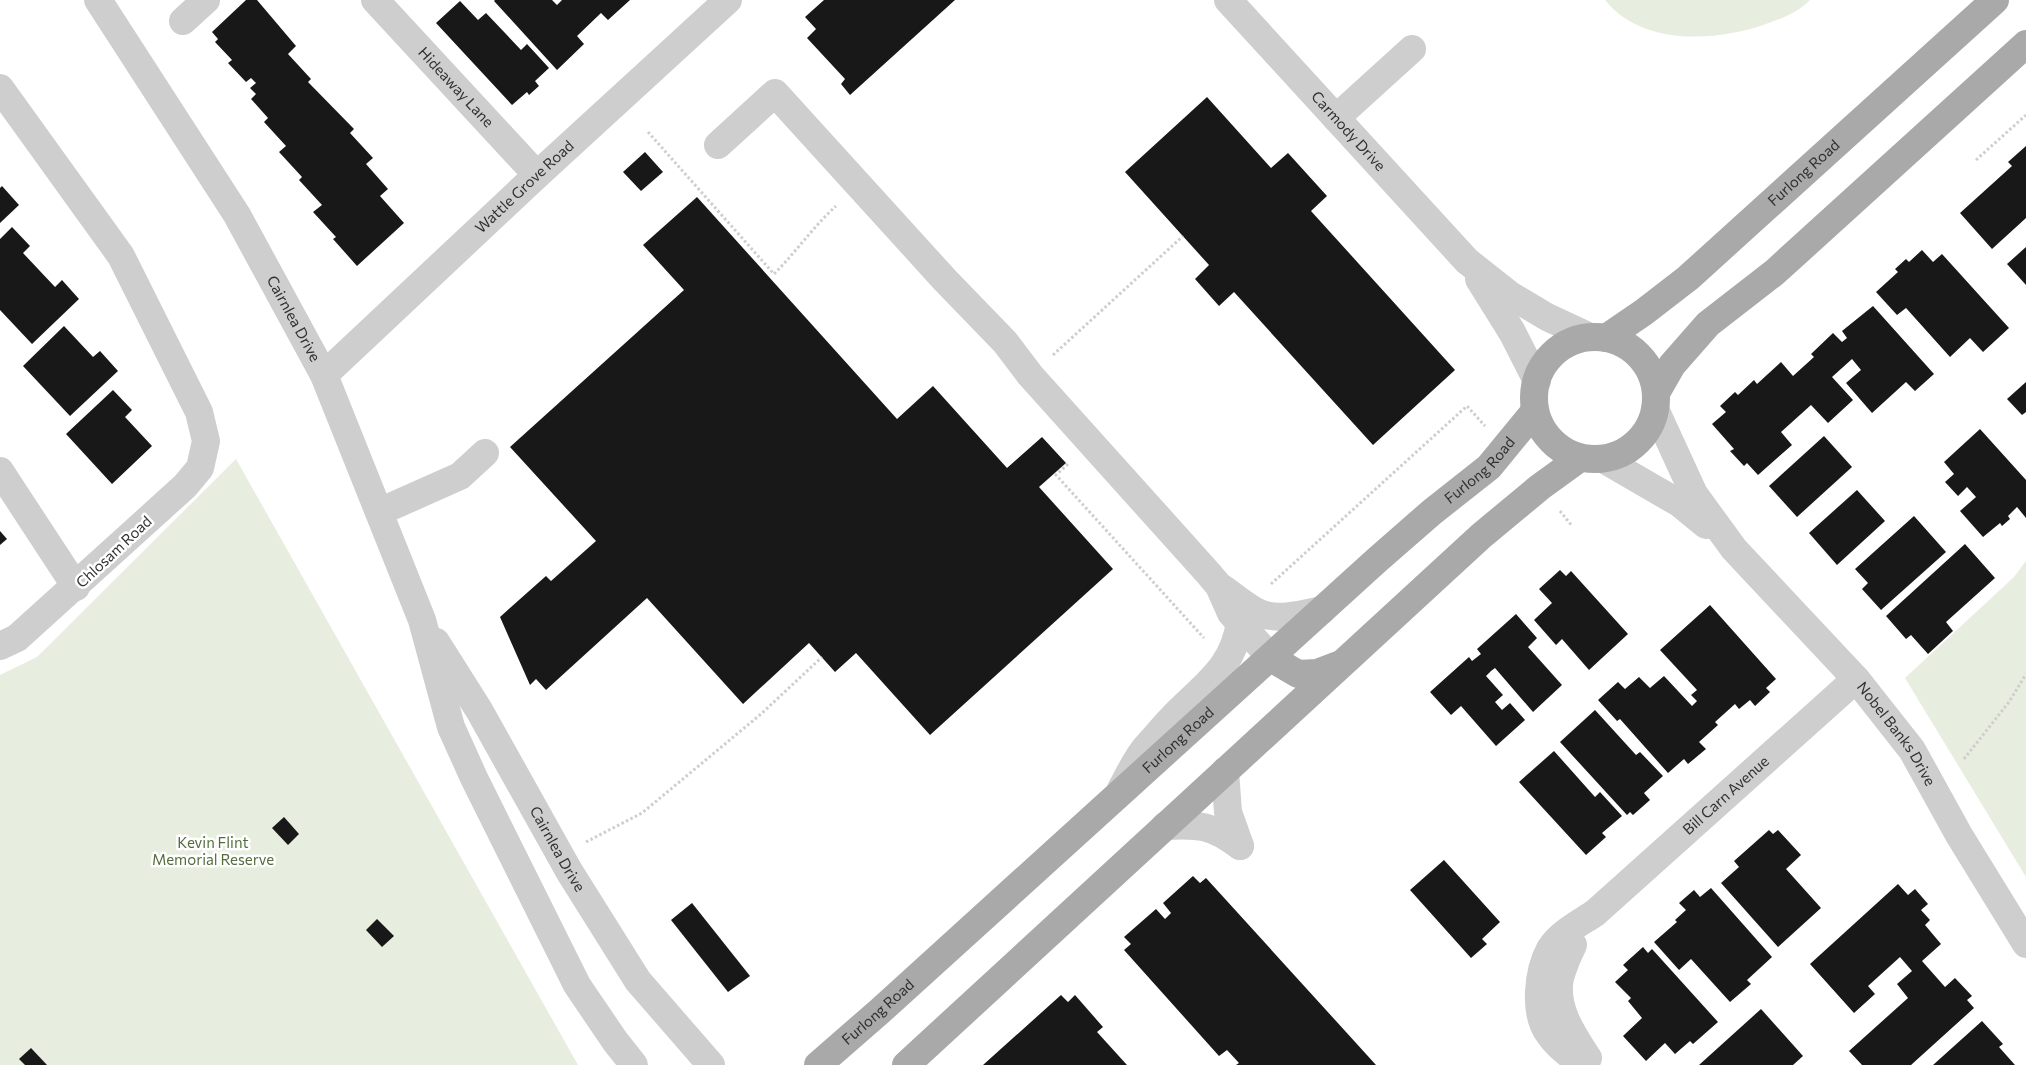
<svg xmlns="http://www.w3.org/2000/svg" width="2026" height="1065" font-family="Commissioner,sans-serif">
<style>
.green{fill:#e7eddf}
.building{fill:#181818}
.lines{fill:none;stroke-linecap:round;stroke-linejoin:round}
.path{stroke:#cecece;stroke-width:3;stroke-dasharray:2.5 2.5;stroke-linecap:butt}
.minor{stroke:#cecece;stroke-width:28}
.major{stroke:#a9a9a9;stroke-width:28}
.labels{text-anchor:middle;stroke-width:5;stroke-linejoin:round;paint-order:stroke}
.street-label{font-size:15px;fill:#313131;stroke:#fff}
.park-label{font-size:15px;fill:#546d3d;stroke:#fff}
</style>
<rect width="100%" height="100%" fill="#fff"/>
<g class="green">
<path d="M1605,0H1810C1797,13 1783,18 1766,24C1716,42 1641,46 1605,0Z"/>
<polygon points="236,459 578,1065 0,1065 0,675 37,657"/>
<polygon points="2026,561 2026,877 1905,678 2014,577"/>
</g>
<g class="building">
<polygon points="246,0 257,0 296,46 288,54 311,79 308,82 354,129 350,133 373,158 366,164 388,189 380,196 404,223 357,266 333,239 336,237 313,212 322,205 299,180 302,177 279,152 286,146 264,122 268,118 251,99 256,94 250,88 256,83 251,78 246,82 228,63 232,60 215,42 218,39 212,32"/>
<polygon points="495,0 552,0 557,5 562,0 630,0 608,20 601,13 577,36 584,44 557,70 494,1"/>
<polygon points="824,0 955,0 850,95 841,84 845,79 807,38 816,29 805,17"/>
<polygon points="460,1 478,20 486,13 521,50 527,44 549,68 535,81 539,86 529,95 527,92 512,105 436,23"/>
<polygon points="1207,97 1271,168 1288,153 1327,196 1311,211 1455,370 1373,445 1234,292 1219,306 1195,279 1209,265 1125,172"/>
<polygon points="2026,146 2026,218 1992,249 1960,213 2012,166 2008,162"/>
<polygon points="645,152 663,172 641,191 623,172"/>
<polygon points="2,186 19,205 0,223 0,188"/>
<polygon points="697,197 897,419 933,386 1007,468 1042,437 1066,463 1039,487 1113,569 930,735 856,653 835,672 809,643 743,704 647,598 546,690 536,679 530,685 500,617 546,576 551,581 596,541 510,447 684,290 643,245"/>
<polygon points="12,227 30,246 23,253 55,287 62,280 79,299 32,344 0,310 0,239"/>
<polygon points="2026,247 2026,285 2007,264"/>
<polygon points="1922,250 1933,262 1942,254 2009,328 1983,352 1970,338 1950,357 1906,308 1897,315 1876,292 1898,272 1895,269 1906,259 1909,262"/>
<polygon points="1873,306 1934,374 1915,391 1906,382 1872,413 1846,383 1861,370 1852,359 1832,377 1853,400 1828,423 1811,405 1781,432 1792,445 1758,475 1747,463 1744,466 1730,451 1734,449 1712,424 1726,412 1720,406 1735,392 1738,395 1754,380 1757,384 1781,362 1793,376 1814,357 1811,354 1833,333 1842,342 1847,338 1842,331"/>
<polygon points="64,326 93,357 100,351 118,371 70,416 23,366"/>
<polygon points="2026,382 2026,412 2022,415 2007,399"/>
<polygon points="113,390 132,410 125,417 152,446 112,484 66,434"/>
<polygon points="1980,429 2026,480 2026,518 2017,507 2008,516 2010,519 2002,526 2000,523 1983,537 1960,511 1976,497 1967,487 1958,496 1945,482 1954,474 1944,462"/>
<polygon points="1824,436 1852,467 1797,517 1769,486"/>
<polygon points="1857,490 1885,521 1837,565 1809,533"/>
<polygon points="1914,516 1946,552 1881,610 1862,589 1868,583 1855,569"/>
<polygon points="0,531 7,539 0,545"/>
<polygon points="1965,544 1995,578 1946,622 1953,631 1928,654 1911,635 1906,639 1886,616"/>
<polygon points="1560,570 1566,576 1571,571 1628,634 1589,670 1562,639 1556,645 1534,620 1552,603 1539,589"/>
<polygon points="1710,605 1776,679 1766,688 1770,692 1755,706 1750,700 1739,709 1735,704 1715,722 1718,725 1699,742 1706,749 1688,764 1684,759 1668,773 1620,719 1617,721 1598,700 1618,682 1625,689 1639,677 1650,688 1664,676 1692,706 1697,701 1691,695 1697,690 1660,650"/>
<polygon points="1516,614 1537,638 1528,647 1562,685 1533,712 1495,668 1491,671 1486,676 1503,695 1495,702 1502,710 1510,703 1525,720 1496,746 1461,706 1451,715 1430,692 1469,657 1472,661 1481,654 1477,649"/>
<polygon points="1595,710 1636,755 1640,752 1663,776 1644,793 1650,800 1633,815 1630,812 1627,815 1560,742"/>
<polygon points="1554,751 1595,797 1600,792 1622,816 1602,833 1606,837 1586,855 1519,782"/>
<polygon points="284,817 299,834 288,845 272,828"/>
<polygon points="1769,830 1773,834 1778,830 1801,855 1786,869 1821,908 1778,947 1721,883 1739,867 1734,861"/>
<polygon points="1444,860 1500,922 1482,939 1487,944 1471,958 1410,890"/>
<polygon points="1193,876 1200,883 1206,878 1376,1065 1236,1065 1239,1063 1227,1050 1219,1056 1124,950 1131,944 1124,937 1156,909 1165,919 1171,913 1163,903"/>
<polygon points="1898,884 1908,895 1915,889 1928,904 1921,910 1930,920 1925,925 1941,944 1922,961 1945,987 1955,978 1972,996 1967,1000 1974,1008 1911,1065 1862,1065 1849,1051 1908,998 1897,984 1912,971 1900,957 1868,986 1875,994 1854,1013 1810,964"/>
<polygon points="1711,888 1772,957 1747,980 1751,984 1730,1002 1691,959 1679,970 1654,942 1677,922 1675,920 1686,910 1679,903 1694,890 1700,897"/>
<polygon points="692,903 750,976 728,992 671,920"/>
<polygon points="377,919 394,936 382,947 366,930"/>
<polygon points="1643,947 1648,953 1652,949 1718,1022 1693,1044 1690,1041 1675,1054 1665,1043 1646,1061 1623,1036 1642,1018 1628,1001 1631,998 1615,982 1628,970 1623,965"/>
<polygon points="1061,995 1068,1002 1075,995 1103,1027 1097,1032 1127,1065 983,1065"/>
<polygon points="1761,1009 1803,1056 1793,1065 1699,1065"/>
<polygon points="1982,1021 2003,1044 1999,1047 2015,1065 1933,1065"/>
<polygon points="31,1048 47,1065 25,1065 19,1059"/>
</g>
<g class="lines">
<g class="path">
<path d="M648,132L774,274C796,252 813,227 836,206"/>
<polyline points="1976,160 2026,115"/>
<polyline points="1053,355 1183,236"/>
<polyline points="1068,464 1056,475 1204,638"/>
<polyline points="1560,511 1572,526"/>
<polyline points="1271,584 1467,406 1485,426"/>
<polyline points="1964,759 2009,702 2026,674"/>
<polyline points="586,842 642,813 761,714 822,657"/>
</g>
<g class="minor">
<path id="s1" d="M98,0L237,215L324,375L422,620L451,727L474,778L577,985L615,1041L634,1065"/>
<path id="s2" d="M375,0L537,175"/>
<path id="s3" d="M1228,0L1467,261L1510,295L1547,317L1590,337"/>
<polyline points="183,21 206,0"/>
<polyline points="0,88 121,256 199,412 206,441 200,468 185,486 17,638 0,646"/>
<polyline points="1336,118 1412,49"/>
<polyline points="718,145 775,93 945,280 1005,342 1030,375 1208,573 1219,586 1231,613 1271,658"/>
<polyline points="1479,279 1512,332 1537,381"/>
<path id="s4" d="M324,375L537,175L728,0"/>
<path id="s5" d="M1655,409L1694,494L1734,549L1856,679L1912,750L1959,835L2026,944"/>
<polyline points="1603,459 1679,503 1706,525"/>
<polyline points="0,471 76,587"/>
<polyline points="379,512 460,476 485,453"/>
<path d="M1222,588C1234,596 1246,607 1259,613C1278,621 1303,614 1322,610"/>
<path id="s6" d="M436,642L479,710L569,871L638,981L711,1065"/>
<polyline points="1225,771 1228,812 1240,846"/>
<path d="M1121,789C1129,775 1136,758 1147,746C1157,735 1167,723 1178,712C1207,683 1234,666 1240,622"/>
<path d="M1165,826C1199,824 1212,825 1240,846"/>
<path d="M1573,945C1568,955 1563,967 1560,978C1554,1008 1573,1035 1588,1058"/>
<path id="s7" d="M1583,1065C1571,1056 1558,1047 1549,1034C1533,1013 1538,971 1550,949C1560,933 1580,923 1595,913L1856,679"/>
</g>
<g class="major">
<circle cx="1595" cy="398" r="61"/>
<path id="s8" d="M1606,338L1644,312L1688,278L1995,0"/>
<polyline points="1656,393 1672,365 1708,324 1775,272 2026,44"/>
<polyline points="1271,658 1298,674 1317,673 1338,665"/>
<path id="s9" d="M818,1065L880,1011L1377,560L1432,512L1489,467L1535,411"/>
<polyline points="906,1065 1481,536 1540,487 1580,458"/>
</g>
</g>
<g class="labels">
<g class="street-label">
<text dy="5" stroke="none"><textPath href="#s2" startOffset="119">Hideaway Lane</textPath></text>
<text dy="5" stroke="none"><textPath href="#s3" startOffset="178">Carmody Drive</textPath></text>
<text dy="5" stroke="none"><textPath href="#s8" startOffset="258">Furlong Road</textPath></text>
<text dy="5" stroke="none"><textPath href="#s4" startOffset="275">Wattle Grove Road</textPath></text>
<text dy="5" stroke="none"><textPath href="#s1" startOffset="374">Cairnlea Drive</textPath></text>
<text dy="5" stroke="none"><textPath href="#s9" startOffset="890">Furlong Road</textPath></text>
<text transform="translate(114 552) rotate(-43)" y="5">Chlosam Road</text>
<text dy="5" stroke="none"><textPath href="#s5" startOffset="408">Nobel Banks Drive</textPath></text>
<text dy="5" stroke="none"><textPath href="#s9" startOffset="485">Furlong Road</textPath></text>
<text dy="5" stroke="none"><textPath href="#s7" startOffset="369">Bill Carn Avenue</textPath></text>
<text dy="5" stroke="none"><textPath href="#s6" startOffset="240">Cairnlea Drive</textPath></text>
<text dy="5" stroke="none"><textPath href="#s9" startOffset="80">Furlong Road</textPath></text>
</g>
<g class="park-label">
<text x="213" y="848">Kevin Flint<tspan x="213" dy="17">Memorial Reserve</tspan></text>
</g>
</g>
</svg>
